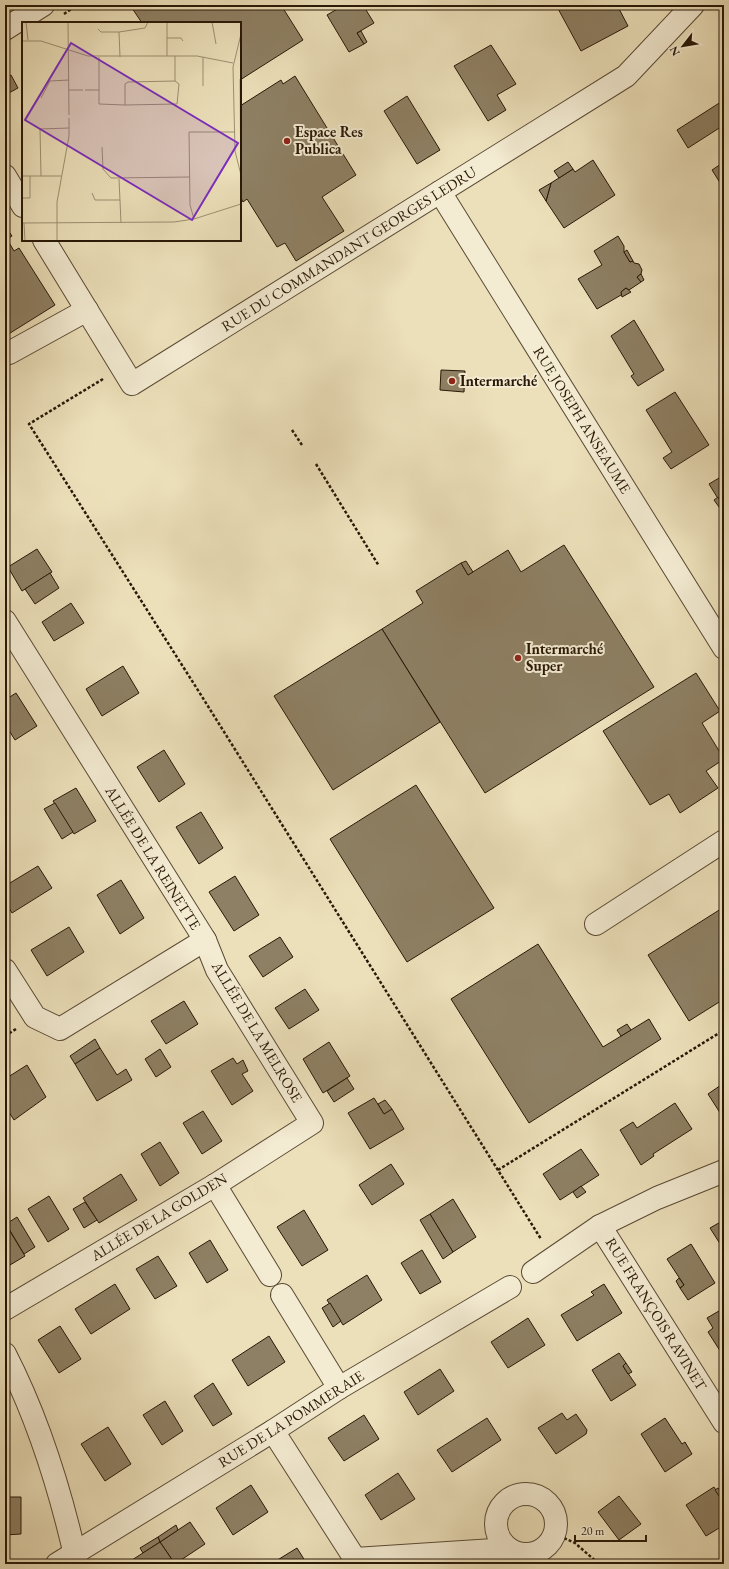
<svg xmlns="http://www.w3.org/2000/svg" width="729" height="1569" font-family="'EB Garamond',serif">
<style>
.building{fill:#8e8064;stroke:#291807}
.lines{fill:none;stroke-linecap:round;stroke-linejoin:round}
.minor-casing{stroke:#5a4a34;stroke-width:24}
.path{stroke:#291807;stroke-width:2.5;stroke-dasharray:3 2;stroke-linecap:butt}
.minor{stroke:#f3ebd2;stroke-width:22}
.poi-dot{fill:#8f2418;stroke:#f3ebd2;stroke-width:1.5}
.labels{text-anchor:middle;stroke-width:4;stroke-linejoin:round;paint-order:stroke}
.poi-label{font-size:15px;font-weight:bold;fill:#291807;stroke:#f3ebd2;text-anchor:start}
.street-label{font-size:15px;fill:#291807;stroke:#f3ebd2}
.inset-road{fill:none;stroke:#9e9072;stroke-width:1}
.view{fill:#7b2cbf;fill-opacity:0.15;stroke:#7b2cbf;stroke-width:2}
.inset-edge{fill:none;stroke:#291807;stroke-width:2}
</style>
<rect width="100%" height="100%" fill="#ece0ba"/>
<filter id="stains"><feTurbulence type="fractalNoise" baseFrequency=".005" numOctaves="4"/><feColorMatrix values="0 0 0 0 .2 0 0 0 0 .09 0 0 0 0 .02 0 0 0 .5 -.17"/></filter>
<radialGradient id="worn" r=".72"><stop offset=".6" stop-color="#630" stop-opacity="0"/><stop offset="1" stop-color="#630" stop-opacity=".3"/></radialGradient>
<g class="building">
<polygon points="138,5 281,5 303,40 240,80 240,23 142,23 132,8"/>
<polygon points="344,5 363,5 374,23 357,33 364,44 349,52 327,15"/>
<polygon points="556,5 617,5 628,26 581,51"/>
<polygon points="361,31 367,42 364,44 357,33"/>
<polygon points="491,45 516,84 497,95 506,110 488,121 454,66"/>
<polygon points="11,75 18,88 7,94 5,91 5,78"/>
<polygon points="295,76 356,175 322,197 344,231 296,261 285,243 277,247 247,199 243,202 240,196 240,106 281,80 283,84"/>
<polygon points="407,96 440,150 417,164 384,111"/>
<polygon points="724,100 724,125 688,148 677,130"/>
<polygon points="593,160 615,195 564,228 546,201 551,183 573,169 575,172"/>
<polygon points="568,162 573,169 559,178 554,171"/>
<polygon points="724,162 724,189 712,170"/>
<polygon points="551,183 546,201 539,190"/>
<polygon points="5,226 12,236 7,239 14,251 19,248 55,305 7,335 5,331"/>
<polygon points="618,236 624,246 624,252 630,262 633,261 634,263 639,264 642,270 641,274 637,277 641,282 629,290 626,288 621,292 622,294 621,295 597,309 578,279 602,265 594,251"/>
<polygon points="627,250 633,261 630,262 624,252"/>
<polygon points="641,274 644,280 641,282 637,277"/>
<polygon points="626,288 631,292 622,297 621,292"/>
<polygon points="634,320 664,370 638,386 631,376 634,374 611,336"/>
<polygon points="441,370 465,371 464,392 440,390"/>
<polygon points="675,392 709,445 671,469 663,458 672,452 646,410"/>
<polygon points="724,475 724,516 719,507 722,505 709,484"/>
<polygon points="718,497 722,505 719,507 714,500"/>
<polygon points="564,545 654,687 485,793 382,629 423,603 416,591 461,563 468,575 508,550 521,572"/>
<polygon points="37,549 52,572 22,591 8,567"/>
<polygon points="466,561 473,572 468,575 461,563"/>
<polygon points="50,573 59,588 35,604 25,589"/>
<polygon points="71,603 84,623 54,641 42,622"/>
<polygon points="382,629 440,722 333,790 274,696"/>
<polygon points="123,666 139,693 102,716 86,689"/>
<polygon points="696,673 720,711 702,723 724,759 706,771 718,788 680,813 669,794 650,805 603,731"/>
<polygon points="16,693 37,726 15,740 5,724 5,700"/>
<polygon points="164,750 185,784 159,802 137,767"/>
<polygon points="416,785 494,908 407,962 330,839"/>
<polygon points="76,788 96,821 74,834 53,801"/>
<polygon points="55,803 73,832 62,839 44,809"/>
<polygon points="201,812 223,848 199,864 176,827"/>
<polygon points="38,866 52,888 12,913 5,901 5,886"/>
<polygon points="235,876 259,915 234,931 209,892"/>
<polygon points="121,880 144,918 120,934 97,895"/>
<polygon points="724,907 724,992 722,993 724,999 689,1021 648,955"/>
<polygon points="69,927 84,952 47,976 31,950"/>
<polygon points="280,937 293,957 263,977 249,956"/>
<polygon points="538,944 603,1047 649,1019 661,1039 529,1123 451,999"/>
<polygon points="305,989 319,1010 289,1029 275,1008"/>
<polygon points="184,1001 198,1024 166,1044 151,1021"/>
<polygon points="627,1024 631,1030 621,1036 617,1030"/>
<polygon points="95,1039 100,1048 75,1064 70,1056"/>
<polygon points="329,1042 350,1076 323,1093 303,1059"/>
<polygon points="100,1048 117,1075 126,1069 132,1080 97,1101 75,1064"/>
<polygon points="160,1049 171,1067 156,1077 145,1059"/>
<polygon points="233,1058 237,1064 243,1060 248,1071 242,1074 253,1091 232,1105 211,1071"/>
<polygon points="27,1065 46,1097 14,1120 5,1106 5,1079"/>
<polygon points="347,1078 354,1089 334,1102 327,1091"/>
<polygon points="724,1083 724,1119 708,1094"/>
<polygon points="374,1098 384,1114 392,1109 404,1129 370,1149 348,1113"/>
<polygon points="385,1100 392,1109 384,1114 378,1104"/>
<polygon points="675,1103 692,1129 653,1154 654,1156 641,1165 620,1130 633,1122 637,1128"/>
<polygon points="203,1111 222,1141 202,1154 183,1123"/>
<polygon points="160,1142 179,1173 160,1186 141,1154"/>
<polygon points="581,1149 599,1175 560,1200 543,1174"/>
<polygon points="391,1164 404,1184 372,1205 359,1185"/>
<polygon points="121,1174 137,1200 99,1223 83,1198"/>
<polygon points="581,1186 586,1192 577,1198 573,1192"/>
<polygon points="49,1196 69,1229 48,1242 28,1209"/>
<polygon points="453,1199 476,1237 453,1252 430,1214"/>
<polygon points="85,1202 97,1220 84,1228 73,1209"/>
<polygon points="304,1210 328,1250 302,1266 277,1227"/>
<polygon points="430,1214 453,1252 443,1259 420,1220"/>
<polygon points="17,1217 35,1247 24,1254 6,1224"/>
<polygon points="724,1220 724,1250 710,1228"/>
<polygon points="5,1223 25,1256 5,1268"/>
<polygon points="210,1240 228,1270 207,1283 189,1253"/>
<polygon points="691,1244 715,1283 688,1300 680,1288 684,1285 667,1259"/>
<polygon points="422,1250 441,1282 420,1294 401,1263"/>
<polygon points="158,1256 177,1286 155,1299 136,1269"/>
<polygon points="367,1275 382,1300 343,1325 327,1300"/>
<polygon points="679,1278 684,1285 680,1288 676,1281"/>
<polygon points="115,1284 130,1309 91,1334 75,1309"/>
<polygon points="604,1284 622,1313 577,1341 561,1315 594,1295 591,1292"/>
<polygon points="330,1303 341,1321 333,1327 322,1308"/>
<polygon points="724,1308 724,1357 708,1332 713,1328 707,1318"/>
<polygon points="528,1318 545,1345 508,1368 491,1342"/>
<polygon points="60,1326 81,1359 59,1373 38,1340"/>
<polygon points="269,1336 285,1362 248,1386 232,1360"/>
<polygon points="619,1353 626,1363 623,1366 636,1385 611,1401 592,1370"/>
<polygon points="626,1363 632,1372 628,1374 623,1366"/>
<polygon points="440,1369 454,1391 418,1415 404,1392"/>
<polygon points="213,1383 232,1414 213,1426 194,1396"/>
<polygon points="165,1401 183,1431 162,1445 143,1415"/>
<polygon points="562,1413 567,1420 576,1414 587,1430 586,1434 556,1454 538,1428"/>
<polygon points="364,1415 379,1439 344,1461 328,1438"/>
<polygon points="487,1418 501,1440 452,1472 437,1450"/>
<polygon points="665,1418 682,1444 685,1442 692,1454 665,1472 641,1434"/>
<polygon points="108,1427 131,1464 105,1481 81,1444"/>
<polygon points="398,1473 415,1499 381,1520 365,1495"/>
<polygon points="251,1485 268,1512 233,1535 216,1508"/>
<polygon points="714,1487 724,1504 724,1525 706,1536 686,1505"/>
<polygon points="718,1488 722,1494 719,1496 715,1490"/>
<polygon points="619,1496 641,1524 619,1540 598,1512"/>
<polygon points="5,1497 21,1497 21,1534 5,1535"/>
<polygon points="190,1522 205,1544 175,1564 160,1542"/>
<polygon points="176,1525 178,1530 160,1542 158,1537"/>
<polygon points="158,1537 160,1542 143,1553 140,1548"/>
<polygon points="160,1542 175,1564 135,1564 132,1560"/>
<polygon points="297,1548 307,1564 271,1564"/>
</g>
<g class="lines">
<g class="minor-casing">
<g id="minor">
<polyline points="5,29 43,5"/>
<polyline points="5,176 23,206"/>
<polyline points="440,192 724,648"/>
<polyline points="44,240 132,384 626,76 693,5"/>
<polyline points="5,351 9,353 87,310"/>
<polyline points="5,621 205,940 60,1029 35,1017 5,970"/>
<polyline points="596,924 724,841"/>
<polyline points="215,1185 270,1275"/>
<polyline points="600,1226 724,1422"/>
<polyline points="533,1272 600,1226 657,1198 724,1171"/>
<polyline points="282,1295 339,1388"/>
<polyline points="5,1309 215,1185 312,1123 217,970 205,940"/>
<path d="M5,1354C39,1420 61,1492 77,1564"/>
<polyline points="273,1431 355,1559 509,1549"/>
<circle cx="526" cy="1524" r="30"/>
<polyline points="57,1564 273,1431 339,1388 510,1287"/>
</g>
</g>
<g class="path">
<polyline points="64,14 77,5"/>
<polyline points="103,379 29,424 201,695 541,1239"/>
<polyline points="292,430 302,445"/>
<polyline points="316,464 379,566"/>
<polyline points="5,1036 16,1029"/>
<polyline points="498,1170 724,1030"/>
<polyline points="555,1534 575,1543 599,1564"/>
</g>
<use href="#minor" class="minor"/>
</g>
<g class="poi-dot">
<circle cx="287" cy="141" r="4"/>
<circle cx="452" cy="381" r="4"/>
<circle cx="518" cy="658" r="4"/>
</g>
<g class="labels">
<g class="poi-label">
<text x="295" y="137">Espace Res<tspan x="295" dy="17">Publica</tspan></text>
<text x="460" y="386">Intermarché</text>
<text x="526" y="654">Intermarché<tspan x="526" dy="17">Super</tspan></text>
</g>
<g class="street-label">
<text transform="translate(349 249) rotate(-32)" y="5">RUE DU COMMANDANT GEORGES LEDRU</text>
<text transform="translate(582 420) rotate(58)" y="5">RUE JOSEPH ANSEAUME</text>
<text transform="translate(153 858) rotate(58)" y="5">ALLÉE DE LA REINETTE</text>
<text transform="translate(257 1032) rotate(59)" y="5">ALLÉE DE LA MELROSE</text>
<text transform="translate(159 1217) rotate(-31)" y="5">ALLÉE DE LA GOLDEN</text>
<text transform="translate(656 1314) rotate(58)" y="5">RUE FRANÇOIS RAVINET</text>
<text transform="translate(291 1419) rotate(-32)" y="5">RUE DE LA POMMERAIE</text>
</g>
</g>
<g transform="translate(22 22)">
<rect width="219" height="219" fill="#ece0ba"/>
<path d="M217,57H219V121H218Z" fill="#cbbe9c"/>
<path class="inset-road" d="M4,0L6,18M46,0L47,93M145,0V34M190,0L194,22M76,7L79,10H97L98,35M97,10L123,6L126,0M219,12L211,45L213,129L219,153M145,16H159L161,19M0,19H19L66,34H175L211,41M153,34V59M77,35V82L103,83M181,35V64M153,59L157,62L155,82L103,83V62L106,60ZM47,68H61M63,68H77M19,76L28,59L47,58M80,125L81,147L89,156L168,155M0,154H39M19,154L18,107L47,106M97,157L99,201M70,171L73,178H98M0,176H8V154M172,197L168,183L167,110H213M0,201L152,200L172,197L219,182M2,201L3,219M35,219V180L47,114V96"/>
<path class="view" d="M49,21L216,121L170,198L3,98Z"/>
<rect width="219" height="219" class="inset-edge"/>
</g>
<rect width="729" height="1569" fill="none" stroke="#ece0ba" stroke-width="20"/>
<rect x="6" y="6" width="717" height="1557" fill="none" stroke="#291807" stroke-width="2"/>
<rect x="10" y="10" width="709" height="1549" fill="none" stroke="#291807"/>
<g transform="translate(683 46) rotate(239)" stroke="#f3ebd2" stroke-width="3" paint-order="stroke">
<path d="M0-3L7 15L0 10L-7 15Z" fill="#291807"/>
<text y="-6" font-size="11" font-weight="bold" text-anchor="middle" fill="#291807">N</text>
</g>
<path d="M575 1535v6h71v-6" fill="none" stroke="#291807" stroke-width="2"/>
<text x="581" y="1535" font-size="12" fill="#291807" stroke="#f3ebd2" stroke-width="3" paint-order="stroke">20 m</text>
<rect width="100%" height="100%" filter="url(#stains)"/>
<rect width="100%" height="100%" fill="url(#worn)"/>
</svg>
